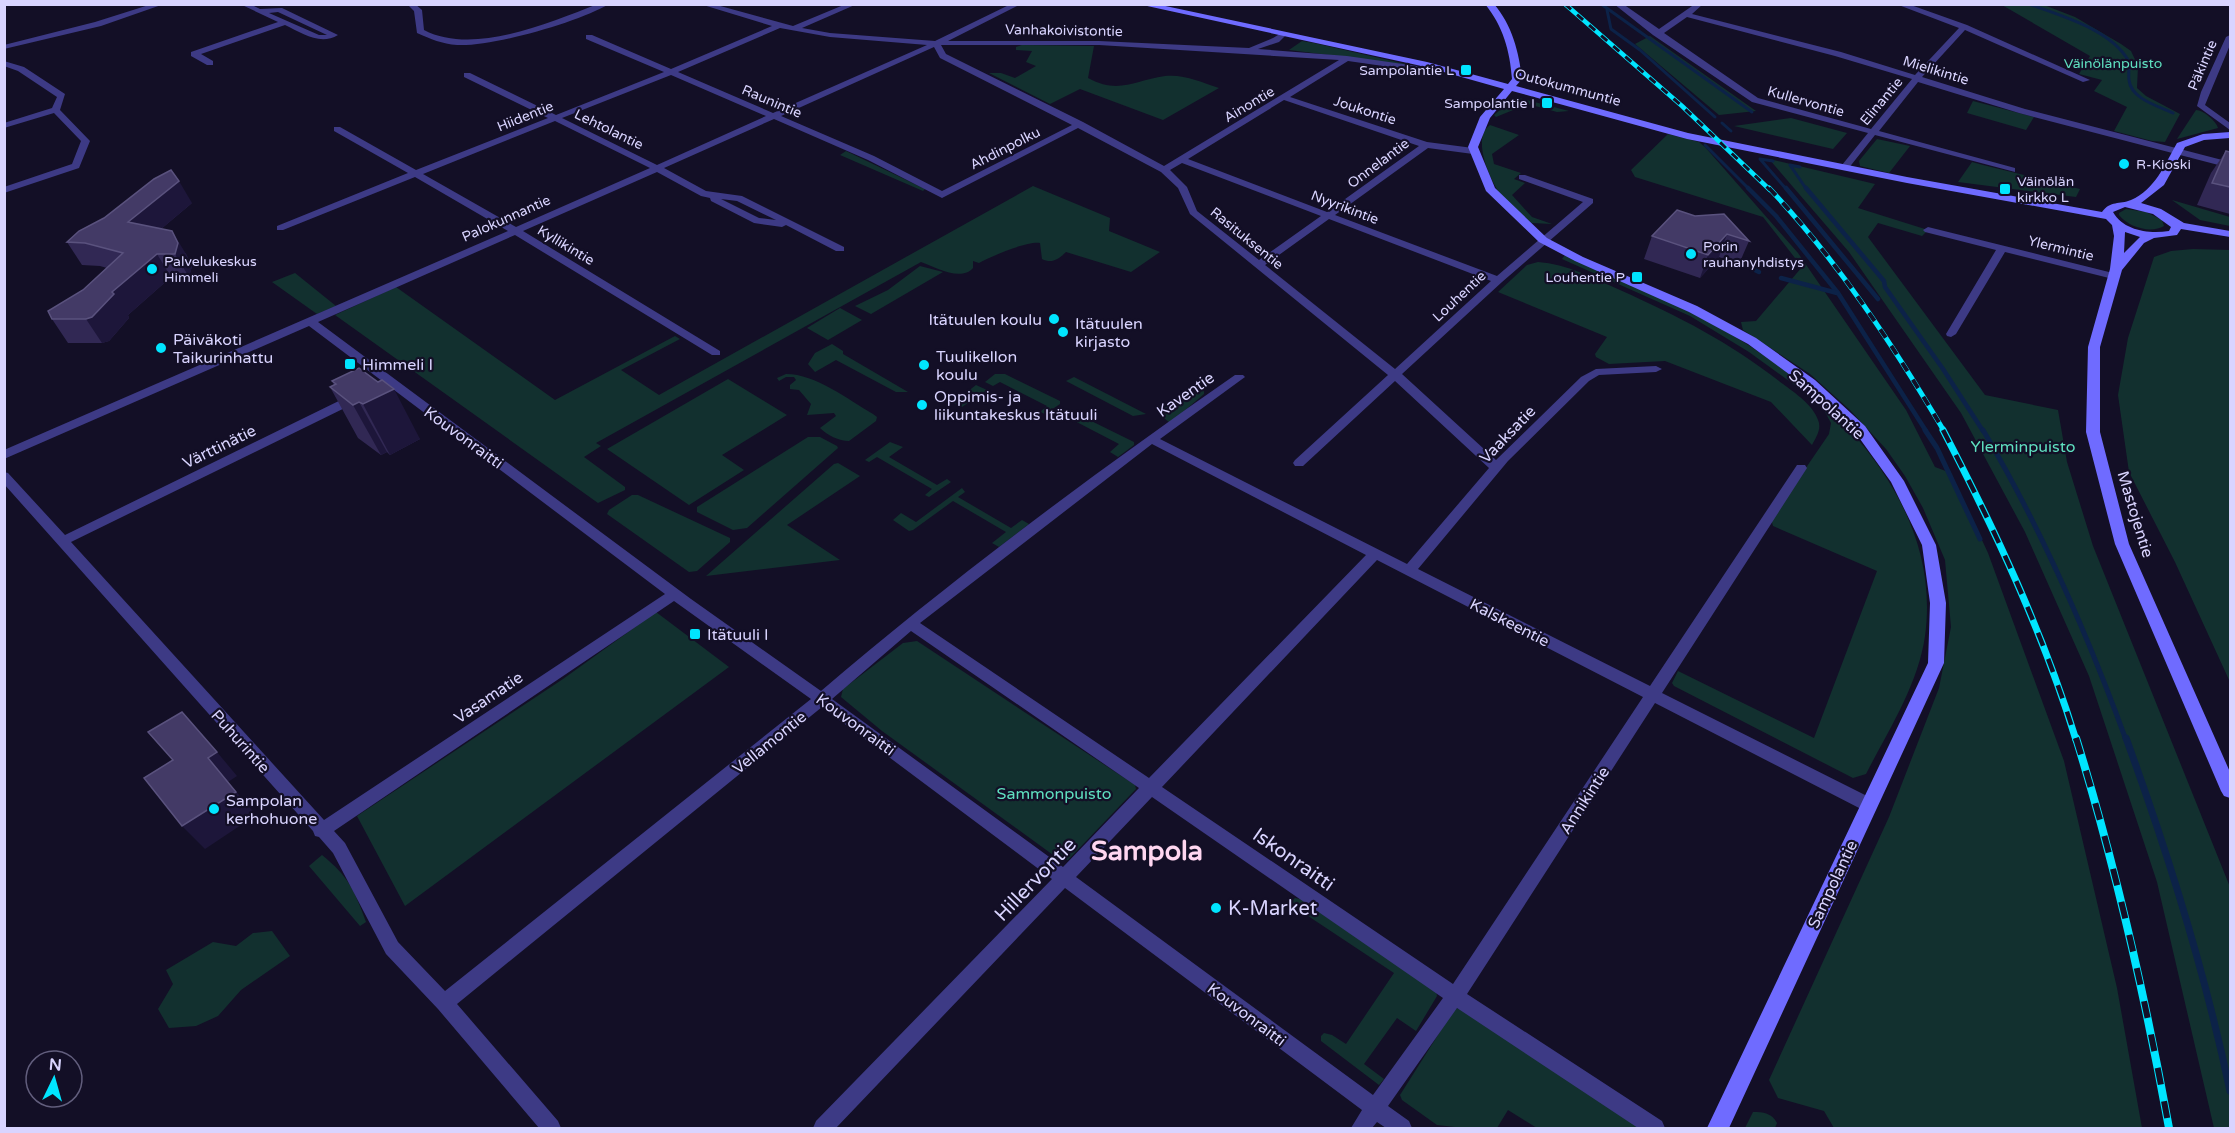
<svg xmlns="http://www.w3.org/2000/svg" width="2235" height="1133" font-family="'Varela Round',sans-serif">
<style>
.green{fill:#12302f}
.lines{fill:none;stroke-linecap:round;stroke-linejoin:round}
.stream-far3{stroke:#0c2248;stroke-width:3}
.stream-far2{stroke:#0c2248;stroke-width:4.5}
.stream-far1{stroke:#0c2248;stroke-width:5}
.stream{stroke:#0c2248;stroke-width:7}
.street{fill:#3d3a85;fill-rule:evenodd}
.secondary{fill:#6f6bff;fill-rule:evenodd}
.rail-far3-casing{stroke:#00e5ff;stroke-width:4.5}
.rail-far2-casing{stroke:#00e5ff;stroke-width:5}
.rail-far1-casing{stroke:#00e5ff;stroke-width:7}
.rail-casing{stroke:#00e5ff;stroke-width:8}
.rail-far3{stroke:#130f26;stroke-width:3;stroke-dasharray:8;stroke-linecap:butt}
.rail-far2{stroke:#130f26;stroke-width:4;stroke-dasharray:10;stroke-linecap:butt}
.rail-far1{stroke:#130f26;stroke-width:4.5;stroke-dasharray:14;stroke-linecap:butt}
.rail{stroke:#130f26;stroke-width:6;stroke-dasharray:17;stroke-linecap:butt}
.wall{fill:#312854}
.shaded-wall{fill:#1d163a}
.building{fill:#433a66;stroke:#5a527e;stroke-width:1.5}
.poi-dot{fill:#00e5ff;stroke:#130f26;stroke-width:2}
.labels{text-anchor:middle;stroke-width:4.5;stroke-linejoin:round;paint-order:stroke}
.far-street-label{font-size:14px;fill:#d9d4ff;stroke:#130f26}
.far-park-label{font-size:14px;fill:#5fe0c0;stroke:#130f26}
.far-poi-label{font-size:14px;fill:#d9d4ff;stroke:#130f26;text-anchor:start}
.poi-label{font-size:16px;fill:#d9d4ff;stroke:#130f26;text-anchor:start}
.street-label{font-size:16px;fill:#d9d4ff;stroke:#130f26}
.park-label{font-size:16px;fill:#5fe0c0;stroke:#130f26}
.near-street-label{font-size:20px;fill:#d9d4ff;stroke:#130f26}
.near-poi-label{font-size:20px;fill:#d9d4ff;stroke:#130f26;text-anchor:start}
.near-district-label{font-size:27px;font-weight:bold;fill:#ffd6f0;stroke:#130f26}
</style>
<rect width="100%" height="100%" fill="#130f26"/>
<g class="green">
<polygon points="2002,5 2044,5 2075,17 2121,44 2131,51 2138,66 2137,88 2146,96 2180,114 2165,142 2152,141 2114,131 2127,107 2094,91 2102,80 2079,74 2090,56"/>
<polygon points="1650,36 1756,111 1719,115 1635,44"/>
<polygon points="1302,41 1314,43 1410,65 1289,50"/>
<path d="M1022,45L1094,46L1088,78C1119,95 1135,80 1165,76C1184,74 1201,82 1219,88L1163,120L1080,89L1050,104L989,73H1001L1015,78L1036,66L1026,62L1032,51L1016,50V47Z"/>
<polygon points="1519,98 1569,111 1557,112 1528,104 1496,117 1494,115 1511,101"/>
<polygon points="1973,101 2034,117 2026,130 1967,113"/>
<path d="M2196,110C2203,110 2216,121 2218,128L2177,139Z"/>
<polygon points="1791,118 1847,133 1833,149 1734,126"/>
<path d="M1490,125L1519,135L1492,154L1494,164L1521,173L1514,179L1525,183L1512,195L1532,217L1552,224L1532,223C1521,216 1508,205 1500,194C1490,179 1471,138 1490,125Z"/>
<polygon points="1668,134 1699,142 1705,147 1798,253 1906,410 1935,467 1951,473 1988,553 2064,761 2117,988 2142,1128 1834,1128 1824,1111 1778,1098 1769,1080 1889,817 1939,688 1951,627 1945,560 1923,508 1905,476 1886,449 1850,410 1810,374 1743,330 1741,322 1756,321 1802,267 1763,217 1635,177 1631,170"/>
<polygon points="1877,139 1910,146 1889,173 1860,166 1859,161"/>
<polygon points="846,151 925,189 923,191 840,155"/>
<polygon points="1769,159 1875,184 1858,208 1928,230 1922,236 1878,223 1868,237 1985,395 2058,410 2067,462 2093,546 2230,887 2230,1128 2214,1128 2157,882 2089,676 2025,532 1961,413 1849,252"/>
<polygon points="1972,162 1983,165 2080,189 2076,197 1958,182"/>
<path d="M1033,186L1110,218L1109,231L1160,252L1131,272L1066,252C1059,259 1052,264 1042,259L1040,243C1027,241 992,256 979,263L973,261V268C961,282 935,267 921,262L596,443L601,446L584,457L625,487V490L598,503L335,315L396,287L555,400L675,336L680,339L621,370L659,395Z"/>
<polygon points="2172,200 2230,217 2230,226 2200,220"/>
<path d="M2126,209L2146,212L2162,220L2164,226C2151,234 2128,227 2119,215V213Z"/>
<polygon points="2193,249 2230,250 2230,682 2175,562 2129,472 2118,395 2128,338 2154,257 2171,251"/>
<path d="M1565,255C1628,284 1695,310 1753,348C1848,411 1942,513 1925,636C1918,685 1888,731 1866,774L1853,778L1674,686L1672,683L1678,671L1814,738L1877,571L1773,526L1771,519L1829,434L1831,423L1824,410L1800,389L1749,352L1690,316L1562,259Z"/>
<path d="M1538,262C1567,264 1593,278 1620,290C1682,318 1729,342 1783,384C1795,393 1813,405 1818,420C1822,429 1816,437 1812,445L1771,402L1665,361L1609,364L1596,357L1595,354L1607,337L1498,292L1527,265Z"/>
<polygon points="920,266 943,272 871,314 855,306 888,290"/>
<polygon points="295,273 336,306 317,314 272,282"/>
<polygon points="840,308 862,320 828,340 807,328"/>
<polygon points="832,344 843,351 843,354 908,392 896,392 836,360 815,372 808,364 815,353"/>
<path d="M786,374C816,374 847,399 873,414L877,417L876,421L849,441C839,441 827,435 820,428L836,416L834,413L807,415L811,404L799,390L790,389V385L796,380L794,377H786L779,381L777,378Z"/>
<polygon points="995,374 1005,374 1060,401 1060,404 1045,414 1040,412 1047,406 1000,382 993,386 985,382"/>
<polygon points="1074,377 1146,414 1133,416 1066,381"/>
<polygon points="728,379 787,415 722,455 744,470 689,505 607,449"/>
<polygon points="976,385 987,390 962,407 953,403"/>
<polygon points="1195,387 1204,391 1204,394 1170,423 1158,413 1191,388"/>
<polygon points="1067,412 1073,412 1134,442 1134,445 1118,457 1110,452 1119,444 1067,417 1059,422 1056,420"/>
<polygon points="808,437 820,437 837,446 838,448 747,528 733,530 697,512 697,507"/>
<polygon points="890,442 903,447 889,457 937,485 947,479 951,482 929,497 925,495 932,489 877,457 869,462 865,460"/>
<polygon points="838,463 860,476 787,525 840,560 706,576 834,464"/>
<polygon points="962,488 965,492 958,497 1011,528 1022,520 1029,524 999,547 992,543 1006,532 953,501 913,530 909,531 893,520 901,513 916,522"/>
<polygon points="632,495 638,495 730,538 730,542 697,571 689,572 607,514 609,510"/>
<polygon points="656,612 729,667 405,906 357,816 563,679"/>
<polygon points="917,641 1135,785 1136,789 1068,860 1060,860 882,731 841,697 843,689 903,643"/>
<path d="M322,855C349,877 354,890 366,922L360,926L309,866Z"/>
<polygon points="1295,898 1300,899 1436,991 1437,996 1416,1031 1397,1018 1364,1064 1384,1079 1379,1085 1321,1041 1321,1036 1324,1033 1332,1035 1346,1044 1394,973 1293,906 1291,902"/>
<polygon points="272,931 290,956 241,990 218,1016 196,1026 169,1028 158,1009 173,984 166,970 213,942 236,946 253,933"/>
<polygon points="1455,1008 1462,1009 1644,1128 1537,1128 1508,1110 1497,1128 1464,1128 1437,1125 1402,1100 1400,1095"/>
<path d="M1753,1112C1763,1112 1772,1113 1777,1123L1775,1128H1745Z"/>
</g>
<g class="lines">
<g class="stream-far3">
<polyline points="1601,4 1752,112"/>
<path d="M2029,4C2061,16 2110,29 2128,60C2130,67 2128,73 2129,80C2131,99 2158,106 2173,113"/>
<polyline points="1607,10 1611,29 1640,50 1715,117"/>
<polyline points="1722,123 1731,131"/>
<polyline points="1705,145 1750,190"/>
<polyline points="1773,161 1760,159 1787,190"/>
<polyline points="1800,167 1790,165 1807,190"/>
</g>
<g class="stream-far2">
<polyline points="1748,188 1776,216 1838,293 1926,431"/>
<polyline points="1786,188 1878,299"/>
<polyline points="1806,188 1884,281 1885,287 1943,369 1983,431"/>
<polyline points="1755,270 1759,272"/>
<polyline points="1781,278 1837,293"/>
</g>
<g class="stream-far1">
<polyline points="1925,430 1937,448 1980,539"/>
<path d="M1983,430C2041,528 2087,633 2126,740"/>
</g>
<path class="stream" d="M2126,738C2168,853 2205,972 2230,1091"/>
<g class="street">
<polygon points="152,4 164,4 101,26 4,49 4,45 95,22"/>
<path d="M240,4H250L260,9L282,8L338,35C320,46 302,33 285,25L201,54L213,61V65H207L191,56V52L278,22ZM278,12L327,35H319L269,13Z"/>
<path d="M407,4H415L422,10L424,30C474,56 548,23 598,4H609C579,22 492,47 457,45C442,44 431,39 417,33L414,11Z"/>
<path d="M700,4H713L793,26L846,4H857L802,28L830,33L935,41L1011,4H1021L948,41H1099L1249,48L1273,38L1283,32L1287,34L1279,42L1258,49L1347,56L1417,66L1430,63V67L1418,71L1348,61L1290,97L1427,142L1473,148L1478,151L1473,154L1428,148L1335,215L1497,276L1583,202L1519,179V175H1525L1593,199V203L1502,282L1402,374L1496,460L1581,377L1596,369L1656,366L1662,369L1656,372L1599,375L1589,381L1508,461L1418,569L1650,686L1797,465H1805L1807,468L1662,693L1875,800L1877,805L1875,810L1869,812L1863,810L1655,703L1467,994L1662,1121L1665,1128H1638L1457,1008L1388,1106L1409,1121L1412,1128H1386L1377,1122L1372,1128H1351L1362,1110L1065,888L836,1128H813L816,1121L1052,879L822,707L457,1004L558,1121L561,1128H539L438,1009L386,954L333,853L319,837L315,836L313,831L4,484V472L8,473L65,535L351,395H359L361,398L359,401L71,542L324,820L665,594L309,326L4,459V450L508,231L415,177L283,230H277V226L408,173L334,131V127H340L416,170L548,118L464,77V73H470L556,115L664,72L586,39V35H592L671,69L772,26ZM780,28L830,37L927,45L773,113L678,72ZM941,45H1099L1339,60L1164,166L1083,122L946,54ZM934,47L940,58L1072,125L942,191L874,156L781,116ZM671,75L766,116L657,165L562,118ZM1284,100L1419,146L1327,212L1188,159ZM774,119L868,160L942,198L1078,128L1161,172L1178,188L1190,214L1388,375L1295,460L1293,463L1295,466H1303L1395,381L1489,468L1407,564L1160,439L1245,377L1243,375H1235C1093,474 953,578 821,691L691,599L318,322L515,235L712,355H720V351L523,231L657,172L701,196L710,198L711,201L754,223L782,227L786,225L836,251H844V247L742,196L706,191L664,168ZM555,121L650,168L516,227L423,174ZM1182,163L1321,216L1259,260L1197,211L1187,187L1170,170ZM721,199L737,201L776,220L759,218ZM1329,219L1491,281L1395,369L1265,265ZM1152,444L1366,555L1149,778L920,623ZM1377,560L1643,697L1453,984L1162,787ZM674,601L811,699L445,991L398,942L345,843L334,831ZM911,631L1139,788L1063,867L832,699ZM1152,797L1443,998L1373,1095L1076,877Z"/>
<path d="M1614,4H1623L1659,29L1695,4H1703L1692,14L1841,52L1915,75L1959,28L1896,4H1908L1967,25L2090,80L2083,82L1965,30L1922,77L2025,109L2230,162V168L2019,113L1918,82L1879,131L2015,168V172L1875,135L1848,169H1842V165L1868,133L1752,102L1653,35ZM1687,17L1835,56L1912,79L1871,129L1758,98L1664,33Z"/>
<polygon points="2230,35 2230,45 2205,105 2230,123 2230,130 2197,106 2201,92 2226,37"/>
<polygon points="4,61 24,67 65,94 60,110 90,141 79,168 4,193 4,187 72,164 81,141 54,113 4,128 4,123 52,108 57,97 18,71 4,66"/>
<polygon points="1928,227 2117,274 2118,276 2113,279 2005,252 1956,334 1951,337 1947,336 1946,334 1996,250 1925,232 1923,230"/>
</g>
<path class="secondary" d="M1138,4H1156L1427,62L1508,84L1512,79C1510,51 1503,26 1485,4H1494C1512,25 1519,52 1522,79L1516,86L1688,133L1907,177L2102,212C2111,200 2119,205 2131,200C2155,190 2165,164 2177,143L2203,134L2230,132V138L2204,140L2185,147L2164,185L2141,203L2161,209L2184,223L2230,231V237L2181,229L2177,235L2154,238L2144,243L2122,270L2100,347V432L2129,544L2230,772V798L2224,796L2221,791L2115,544L2086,432L2088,347L2110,269L2114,236L2112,225L2106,219L1907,183L1687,139L1512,91L1490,118L1478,147L1495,188L1547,238L1583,257L1697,306L1756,338L1815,380L1865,426L1904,481L1936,545L1946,603L1944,663L1729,1128H1707L1928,663L1930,603L1922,545L1891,482L1855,432L1805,386L1748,344L1689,312L1575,261L1539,242L1486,191L1468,147L1480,117L1504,89L1426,67ZM2125,207L2153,214L2171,227L2169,231C2149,234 2124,231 2113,212ZM2125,232L2140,237L2124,253Z"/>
<g class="rail-far3-casing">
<polyline id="rail-far3" points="1565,4 1682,106 1770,190"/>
</g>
<g class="rail-far2-casing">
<path id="rail-far2" d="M1769,188C1838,261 1893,345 1944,431"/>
</g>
<g class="rail-far1-casing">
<path id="rail-far1" d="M1943,430C1995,530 2043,632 2076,740"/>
</g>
<g class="rail-casing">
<path id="rail" d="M2076,738C2116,867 2145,996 2169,1128"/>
</g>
<use href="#rail-far3" class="rail-far3"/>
<use href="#rail-far2" class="rail-far2"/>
<use href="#rail-far1" class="rail-far1"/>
<use href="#rail" class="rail"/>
</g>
<g class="wall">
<polygon points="2226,151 2230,152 2230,214 2197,205 2211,173"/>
<polygon points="192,203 161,229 186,254 192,266 189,277 171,277 128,315 129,318 109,341 102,343 68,343 52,319 107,268 100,266 82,265 67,242"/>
<polygon points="1677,210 1749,241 1739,264 1719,257 1700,278 1644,259 1652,236"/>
<polygon points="332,381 420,439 390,455 387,452 381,455 358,438 330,387 334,385"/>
</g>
<g class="shaded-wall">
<polygon points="179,181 192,203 142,245 128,222"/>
<polygon points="172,231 186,254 192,266 189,277 175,254"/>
<polygon points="1727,234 1719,257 1700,278 1708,255"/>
<polygon points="157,254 171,277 128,315 129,318 109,341 102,343 86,319 112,292"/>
<polygon points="394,389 420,439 390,455 363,404"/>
<polygon points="359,402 387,452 381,455 353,405"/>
<polygon points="217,752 237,776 228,782 256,815 205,849 182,826 208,758"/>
</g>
<g class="building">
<polygon points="2226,151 2230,152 2230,187 2212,183"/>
<polygon points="171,170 179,181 128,222 172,231 178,243 175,254 157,254 112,292 114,294 92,317 86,319 52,319 48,311 83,290 123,253 85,243 67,242 79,231 104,218 154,179"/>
<polygon points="1677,210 1695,216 1724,214 1749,241 1727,234 1708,255 1652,236"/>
<polygon points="359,368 378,382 382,380 394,389 363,404 359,402 353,405 330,387 336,384 332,381"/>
<polygon points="182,712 217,752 208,758 236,792 182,826 144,778 173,760 148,732"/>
</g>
<g class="poi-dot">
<rect x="1460" y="64" width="12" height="12" rx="3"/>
<rect x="1541" y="97" width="12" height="12" rx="3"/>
<circle cx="2124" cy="164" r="6"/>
<rect x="1999" y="183" width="12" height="12" rx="3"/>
<circle cx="1691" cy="254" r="6"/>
<circle cx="152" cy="269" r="6"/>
<rect x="1631" y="271" width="12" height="12" rx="3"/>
<circle cx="1054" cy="319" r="6"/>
<circle cx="1063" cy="332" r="6"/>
<circle cx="161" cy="348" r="6"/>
<rect x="344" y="358" width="12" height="12" rx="3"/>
<circle cx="924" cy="365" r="6"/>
<circle cx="922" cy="405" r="6"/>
<rect x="689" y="628" width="12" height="12" rx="3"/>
<circle cx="214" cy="809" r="6"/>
<circle cx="1216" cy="908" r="6"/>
</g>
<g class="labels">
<g class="far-street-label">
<text transform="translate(1064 30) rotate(1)" y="5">Vanhakoivistontie</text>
<text transform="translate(2202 65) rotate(-67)" y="5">Päkintie</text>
<text transform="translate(1936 70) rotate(17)" y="5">Mielikintie</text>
<text transform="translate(1568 87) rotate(15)" y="5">Outokummuntie</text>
<text transform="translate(772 101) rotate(23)" y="5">Raunintie</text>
<text transform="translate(1806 101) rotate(16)" y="5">Kullervontie</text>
<text transform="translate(1881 101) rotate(-50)" y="5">Elinantie</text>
<text transform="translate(1249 104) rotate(-31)" y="5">Ainontie</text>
<text transform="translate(1365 110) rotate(18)" y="5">Joukontie</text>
<text transform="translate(525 116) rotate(-22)" y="5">Hiidentie</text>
<text transform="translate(609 129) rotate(26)" y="5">Lehtolantie</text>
<text transform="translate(1005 148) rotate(-27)" y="5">Ahdinpolku</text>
<text transform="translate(1378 163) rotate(-37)" y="5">Onnelantie</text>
<text transform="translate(1345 207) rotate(21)" y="5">Nyyrikintie</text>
<text transform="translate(506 218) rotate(-24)" y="5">Palokunnantie</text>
<text transform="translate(1247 238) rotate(39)" y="5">Rasituksentie</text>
<text transform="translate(566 245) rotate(31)" y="5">Kyllikintie</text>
<text transform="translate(2061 248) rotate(14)" y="5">Ylermintie</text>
<text transform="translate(1459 296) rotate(-43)" y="5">Louhentie</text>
</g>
<g class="far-park-label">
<text x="2113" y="68">Väinölänpuisto</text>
</g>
<g class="far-poi-label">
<text x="1454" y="75" text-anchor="end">Sampolantie L</text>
<text x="1535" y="108" text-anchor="end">Sampolantie I</text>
<text x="2136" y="169">R-Kioski</text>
<text x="2017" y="186">Väinölän<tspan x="2017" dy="16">kirkko L</tspan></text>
<text x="1703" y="251">Porin<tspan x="1703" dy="16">rauhanyhdistys</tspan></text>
<text x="164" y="266">Palvelukeskus<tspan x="164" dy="16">Himmeli</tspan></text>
<text x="1625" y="282" text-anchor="end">Louhentie P</text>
</g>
<g class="poi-label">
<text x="1042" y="325" text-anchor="end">Itätuulen koulu</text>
<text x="1075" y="329">Itätuulen<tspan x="1075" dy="18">kirjasto</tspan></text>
<text x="173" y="345">Päiväkoti<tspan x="173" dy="18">Taikurinhattu</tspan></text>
<text x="936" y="362">Tuulikellon<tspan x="936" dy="18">koulu</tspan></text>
<text x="362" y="370">Himmeli I</text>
<text x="934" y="402">Oppimis- ja<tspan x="934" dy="18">liikuntakeskus Itätuuli</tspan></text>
<text x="707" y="640">Itätuuli I</text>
<text x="226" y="806">Sampolan<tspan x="226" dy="18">kerhohuone</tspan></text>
</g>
<g class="street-label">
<text transform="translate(1185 394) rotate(-35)" y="6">Kaventie</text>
<text transform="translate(1827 404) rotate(42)" y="6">Sampolantie</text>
<text transform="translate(1507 434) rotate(-46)" y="6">Vaaksatie</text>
<text transform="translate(464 437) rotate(36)" y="6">Kouvonraitti</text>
<text transform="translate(219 446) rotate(-26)" y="6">Värttinätie</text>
<text transform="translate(2136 514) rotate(73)" y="6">Mastojentie</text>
<text transform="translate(1510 622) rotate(27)" y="6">Kalskeentie</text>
<text transform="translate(488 697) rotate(-34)" y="6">Vasamatie</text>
<text transform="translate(856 724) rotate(36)" y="6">Kouvonraitti</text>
<text transform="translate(241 741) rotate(48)" y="6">Puhurintie</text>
<text transform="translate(769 742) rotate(-39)" y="6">Vellamontie</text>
<text transform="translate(1584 800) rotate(-57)" y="6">Annikintie</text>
<text transform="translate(1832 884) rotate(-65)" y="6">Sampolantie</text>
<text transform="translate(1247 1014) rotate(37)" y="6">Kouvonraitti</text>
</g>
<g class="park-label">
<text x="2023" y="452">Ylerminpuisto</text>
<text x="1054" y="799">Sammonpuisto</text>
</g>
<g class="near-street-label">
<text transform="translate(1294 859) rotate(35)" y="7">Iskonraitti</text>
<text transform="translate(1035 879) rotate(-46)" y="7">Hillervontie</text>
</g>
<g class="near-poi-label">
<text x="1228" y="915">K-Market</text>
</g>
<g class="near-district-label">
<text x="1147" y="860">Sampola</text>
</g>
</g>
<rect width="2235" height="1133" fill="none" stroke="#d9d4ff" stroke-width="12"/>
<g transform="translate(54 1079) rotate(5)"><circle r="28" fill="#130f26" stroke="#625e7d" stroke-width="1.5"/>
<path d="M0-4.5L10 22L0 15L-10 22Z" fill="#00e5ff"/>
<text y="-9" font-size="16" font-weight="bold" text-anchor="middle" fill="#d9d4ff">N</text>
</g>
</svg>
